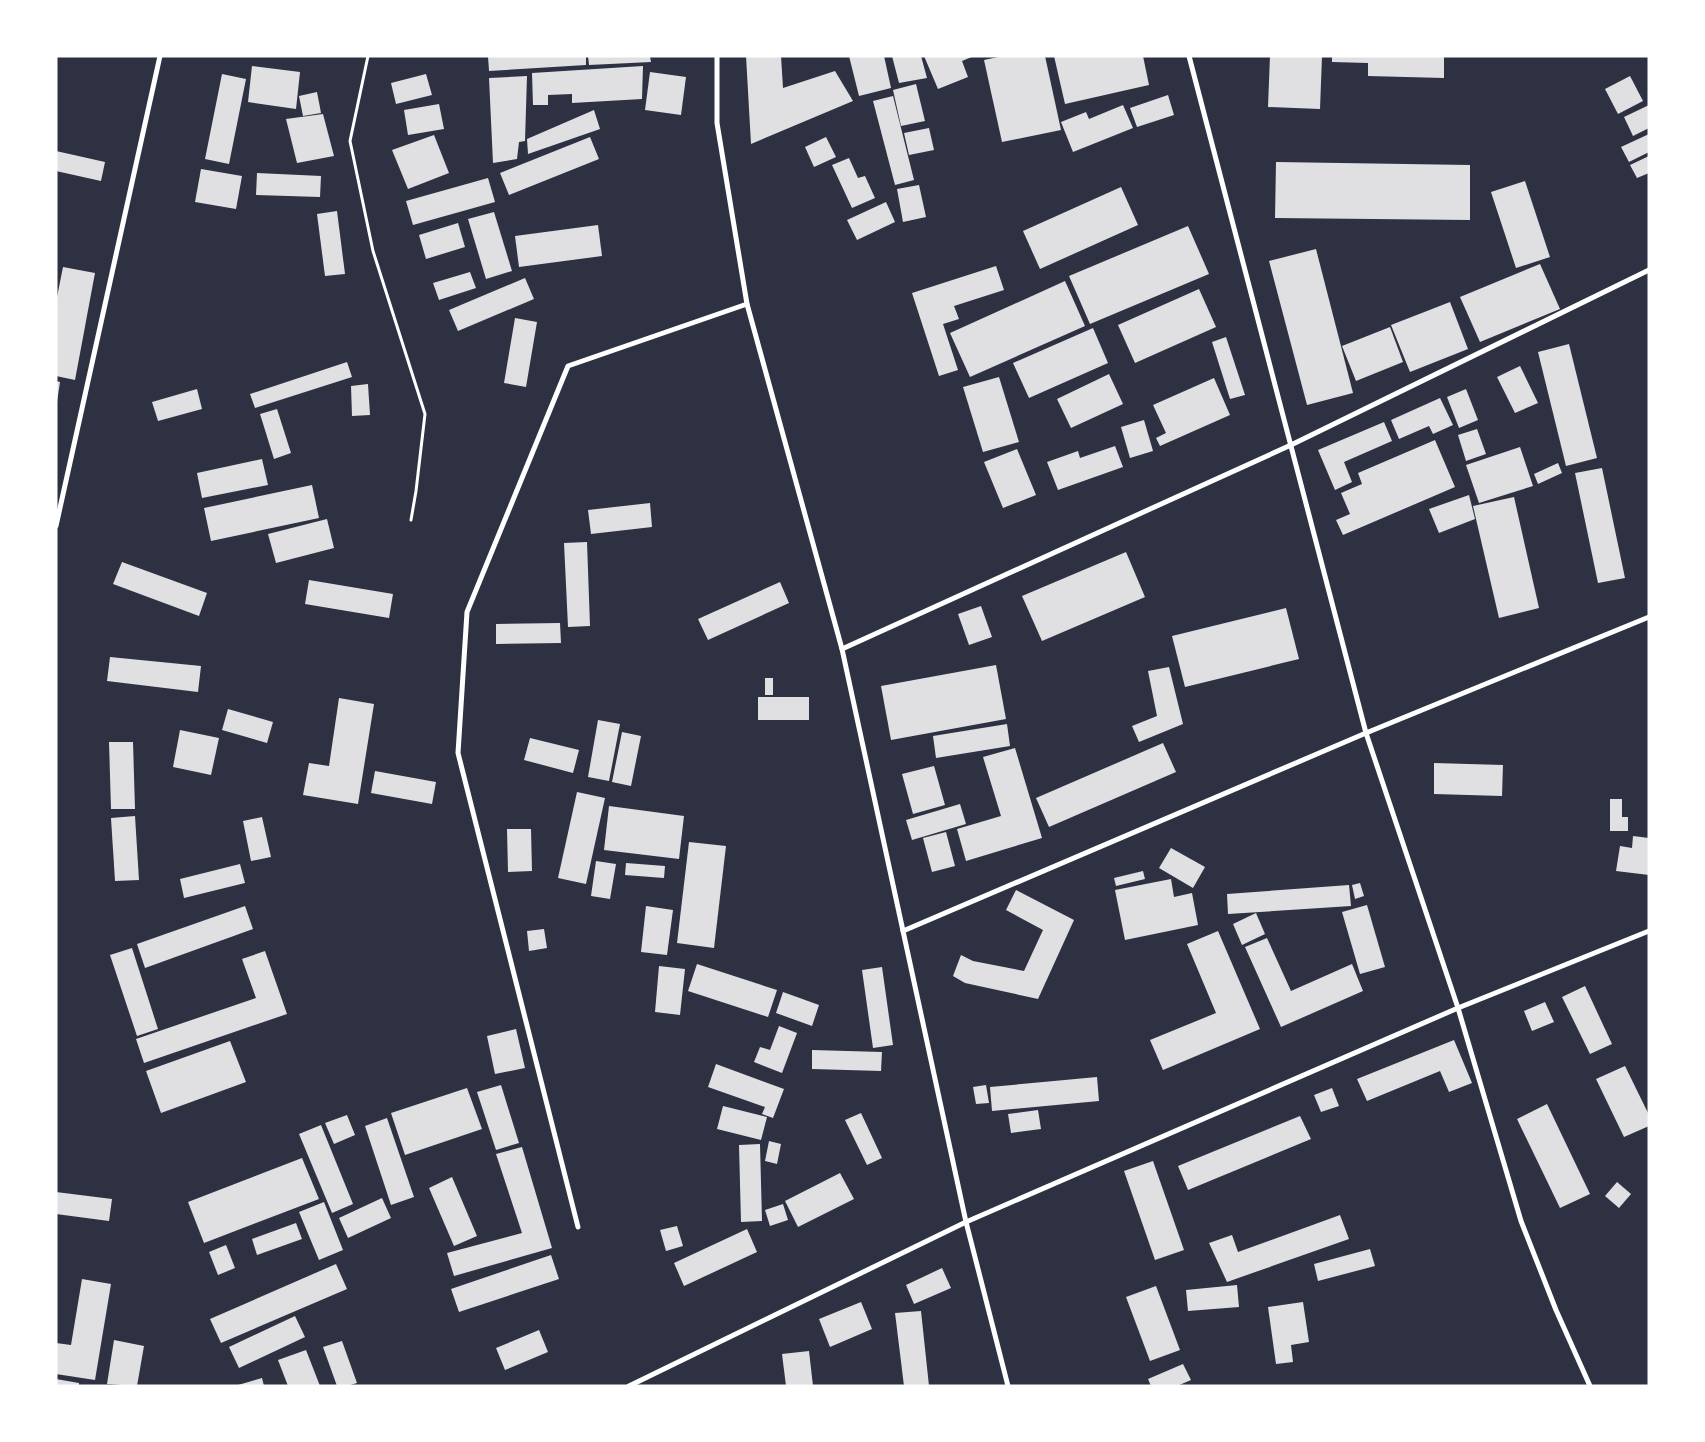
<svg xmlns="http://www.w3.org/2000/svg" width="1705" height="1442" font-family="Quicksand,sans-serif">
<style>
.building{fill:#e0e0e3}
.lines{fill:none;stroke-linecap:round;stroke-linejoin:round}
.path{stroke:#fff;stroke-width:3}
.minor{stroke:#fff;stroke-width:5}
</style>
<rect width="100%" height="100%" fill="#2d3142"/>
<g class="building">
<polygon points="488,56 586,56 586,65 489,71"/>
<polygon points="588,56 650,56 651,62 589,65"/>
<polygon points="746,56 781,56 783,88 835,71 853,101 751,144"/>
<polygon points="849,56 884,56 891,88 859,96"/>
<polygon points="892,56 921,56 927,78 899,83"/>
<polygon points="924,56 974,56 962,61 968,77 938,89"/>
<polygon points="1003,56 1045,56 1061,130 1002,142 984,60"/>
<polygon points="1054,56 1143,56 1149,85 1065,104"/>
<polygon points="1270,56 1322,56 1320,109 1268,107"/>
<polygon points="1332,56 1444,56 1444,78 1368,76 1368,63 1332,62"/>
<polygon points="252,66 300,72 296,109 248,102"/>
<polygon points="643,66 642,99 572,103 572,94 548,95 548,105 533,105 532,73"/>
<polygon points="650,72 686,77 681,115 645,110"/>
<polygon points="222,74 246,79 229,164 205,159"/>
<polygon points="426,74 432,95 396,104 391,83"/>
<polygon points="527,76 525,141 519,142 517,159 493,163 489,78"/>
<polygon points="1630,76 1643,101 1618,114 1605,89"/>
<polygon points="916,84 925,121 901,126 893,90"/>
<polygon points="317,92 321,113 303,116 299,96"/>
<polygon points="1168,95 1174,115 1137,127 1130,108"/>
<polygon points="893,96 914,180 895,185 873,101"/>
<polygon points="439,104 444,129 408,135 404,110"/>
<polygon points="1123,105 1133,128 1073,152 1061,122 1086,112 1089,119"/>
<polygon points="1649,105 1649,128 1633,136 1624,117"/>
<polygon points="594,110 600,129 528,154 527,139"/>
<polygon points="323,114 334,156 297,163 286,119"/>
<polygon points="929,128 934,150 909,155 904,133"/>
<polygon points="1649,134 1649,152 1629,162 1621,147"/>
<polygon points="434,135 449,173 408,189 392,150"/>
<polygon points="590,137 599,159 509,195 500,173"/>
<polygon points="826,137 836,157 814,167 805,147"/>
<polygon points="56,151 105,162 101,181 56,171"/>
<polygon points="1649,156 1649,173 1637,178 1630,165"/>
<polygon points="849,158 858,178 865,176 875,198 852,208 832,165"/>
<polygon points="1276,162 1470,165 1470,220 1275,218"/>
<polygon points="201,169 242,176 236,209 195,202"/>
<polygon points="257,173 321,176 320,197 256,195"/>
<polygon points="488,178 495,202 413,225 406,201"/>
<polygon points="1525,181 1550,257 1516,268 1491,192"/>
<polygon points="919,185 926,217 903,222 897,189"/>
<polygon points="1121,187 1138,225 1040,269 1023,231"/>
<polygon points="886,202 895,222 857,240 847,220"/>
<polygon points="337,211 345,274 325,276 317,214"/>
<polygon points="494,212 512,271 486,279 468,219"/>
<polygon points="458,223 465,247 426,259 419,235"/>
<polygon points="598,225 602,256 519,267 515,236"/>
<polygon points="1188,226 1209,274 1090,324 1069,276"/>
<polygon points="1316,249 1353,393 1307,405 1269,261"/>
<polygon points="1540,264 1560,309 1480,342 1460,297"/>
<polygon points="996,266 1004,290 954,306 959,319 943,324 958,370 939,376 912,293"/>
<polygon points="63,267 95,273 75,380 56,376 56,302"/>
<polygon points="470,272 476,288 439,300 433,283"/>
<polygon points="525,278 534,299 458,331 449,310"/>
<polygon points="1065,281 1085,326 970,377 950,333"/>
<polygon points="1199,289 1216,327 1135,363 1118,325"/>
<polygon points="1450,302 1468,349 1410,372 1391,325"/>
<polygon points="515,318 537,322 526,387 504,383"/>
<polygon points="1390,327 1403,362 1356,381 1342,346"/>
<polygon points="1093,328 1108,363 1029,398 1013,363"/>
<polygon points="1226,337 1245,395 1230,399 1212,342"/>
<polygon points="1569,344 1597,458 1566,466 1538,352"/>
<polygon points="347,362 352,377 255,408 250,394"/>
<polygon points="1520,366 1538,403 1515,413 1497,377"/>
<polygon points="1109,374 1123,404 1071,428 1057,399"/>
<polygon points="999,377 1019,442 983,452 963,387"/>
<polygon points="1214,378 1230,415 1160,446 1156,438 1166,433 1153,405"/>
<polygon points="56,381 60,382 57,402 56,401"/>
<polygon points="368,384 370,415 352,416 351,386"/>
<polygon points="197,389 202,409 158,421 152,402"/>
<polygon points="1466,389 1478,420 1459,428 1447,397"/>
<polygon points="1440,398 1453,425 1433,434 1429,426 1399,439 1391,420"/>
<polygon points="277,409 291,453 274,459 260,414"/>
<polygon points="1144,420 1153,451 1130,458 1121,427"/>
<polygon points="1384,422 1392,441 1344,462 1352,482 1335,490 1318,450"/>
<polygon points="1477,429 1486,454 1466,461 1458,435"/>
<polygon points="1435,440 1455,487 1343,535 1336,520 1350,514 1341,493 1362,484 1358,473"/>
<polygon points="1115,446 1123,467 1058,490 1047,462 1078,451 1080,458"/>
<polygon points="1520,447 1533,486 1479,503 1466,465"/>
<polygon points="1017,449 1036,495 1003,508 984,462"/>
<polygon points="262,459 268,485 202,498 197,473"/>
<polygon points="1558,463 1562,473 1538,484 1534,474"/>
<polygon points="1602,468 1625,578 1598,583 1575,473"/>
<polygon points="312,485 319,518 211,541 204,508"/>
<polygon points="1469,495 1475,519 1439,533 1429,509"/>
<polygon points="1514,497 1539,608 1499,618 1473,506"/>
<polygon points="650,503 652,527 591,534 588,510"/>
<polygon points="327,519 334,548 276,563 268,534"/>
<polygon points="587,542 590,626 568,627 564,543"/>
<polygon points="1126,552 1145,597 1042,641 1022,596"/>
<polygon points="122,562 207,593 199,616 113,584"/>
<polygon points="309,580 393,594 389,618 305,604"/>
<polygon points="780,582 789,603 708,640 698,619"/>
<polygon points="981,606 992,637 969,645 958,614"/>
<polygon points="1286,608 1299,659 1185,687 1172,636"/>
<polygon points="560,623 561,643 496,644 496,624"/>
<polygon points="110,657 201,666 198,692 107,681"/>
<polygon points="996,665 1006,719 891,740 881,686"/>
<polygon points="1169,667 1183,724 1139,742 1132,726 1157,716 1148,671"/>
<rect x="765" y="678" width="8" height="17"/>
<rect x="758" y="697" width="51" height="23"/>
<polygon points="339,698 374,704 358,804 303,795 309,763 329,766"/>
<polygon points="228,709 273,722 267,743 222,730"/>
<polygon points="598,720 620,724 609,781 588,777"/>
<polygon points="1007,724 1010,746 936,758 933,736"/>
<polygon points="180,730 219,738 211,775 173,767"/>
<polygon points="622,732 641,736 631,786 612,782"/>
<polygon points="530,738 579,750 573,773 524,760"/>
<polygon points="109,742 133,742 135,809 111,809"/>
<polygon points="1163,743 1176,772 1049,827 1036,798"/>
<polygon points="1015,748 1042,838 966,861 957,829 1001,816 983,757"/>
<polygon points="1434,763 1503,765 1502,796 1434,794"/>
<polygon points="934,766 945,805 913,814 902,774"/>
<polygon points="375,771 436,782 432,804 371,793"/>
<polygon points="577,792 605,798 586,884 558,878"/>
<polygon points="1610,799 1622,799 1622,817 1628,817 1628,831 1610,831"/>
<polygon points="960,804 966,824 912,840 906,820"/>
<polygon points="609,806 684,816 679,859 604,850"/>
<polygon points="135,816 139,880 115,881 111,818"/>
<polygon points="262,817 271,857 251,861 243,821"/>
<polygon points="507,829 531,829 532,871 508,872"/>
<polygon points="946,832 955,866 932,872 923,838"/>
<polygon points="1633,836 1649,838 1649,875 1616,871 1620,846 1632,848"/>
<polygon points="689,842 726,846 714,948 677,943"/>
<polygon points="1171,848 1205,867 1193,888 1159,868"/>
<polygon points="596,861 616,864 610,899 591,896"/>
<polygon points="626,863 665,866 664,878 625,875"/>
<polygon points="240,864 245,883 184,898 180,879"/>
<polygon points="1143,871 1145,879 1116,886 1114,878"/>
<polygon points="1171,879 1174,897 1192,893 1198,925 1125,940 1115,890"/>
<polygon points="1360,883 1364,896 1355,899 1352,885"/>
<polygon points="1349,885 1351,906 1228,914 1227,894"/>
<polygon points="1016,890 1074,920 1038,999 965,983 953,976 961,955 973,961 1024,971 1043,930 1006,910"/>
<polygon points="1367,905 1385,967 1360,974 1342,912"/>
<polygon points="245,906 253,929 145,968 137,944"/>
<polygon points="646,906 673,910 667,955 641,952"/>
<polygon points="1256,913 1265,934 1242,945 1233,924"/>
<polygon points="544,929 547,948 529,951 527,931"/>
<polygon points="1218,931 1260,1029 1163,1070 1150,1040 1216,1013 1187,944"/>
<polygon points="1267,938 1291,991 1352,964 1363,991 1281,1027 1245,947"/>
<polygon points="132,948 158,1029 137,1036 110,955"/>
<polygon points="265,951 287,1014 144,1063 136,1039 256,998 242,959"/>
<polygon points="697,964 777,990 768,1017 688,991"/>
<polygon points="659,966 685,969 680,1015 655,1012"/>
<polygon points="882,967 893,1045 873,1048 862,970"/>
<polygon points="1585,986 1612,1044 1590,1054 1562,997"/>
<polygon points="783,992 819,1005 812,1026 776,1013"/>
<polygon points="1545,1002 1554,1022 1532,1031 1524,1011"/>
<polygon points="779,1026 797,1033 782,1073 754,1062 760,1047 770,1050"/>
<polygon points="516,1029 525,1068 495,1074 487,1036"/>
<polygon points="1454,1040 1472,1083 1449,1092 1440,1071 1367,1101 1357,1079"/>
<polygon points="230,1041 246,1082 161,1113 146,1071"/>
<polygon points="812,1050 882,1052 881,1071 812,1069"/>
<polygon points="716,1064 784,1089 773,1118 762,1114 765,1107 708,1087"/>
<polygon points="1625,1066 1649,1115 1649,1126 1624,1137 1596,1079"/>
<polygon points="1097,1077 1099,1101 992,1111 990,1087"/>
<polygon points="501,1085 519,1143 496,1150 477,1092"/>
<polygon points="986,1085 989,1103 976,1104 973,1087"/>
<polygon points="467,1088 482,1129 405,1155 391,1113"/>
<polygon points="1332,1088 1339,1106 1321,1112 1314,1095"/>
<polygon points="1547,1104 1590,1194 1560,1208 1517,1119"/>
<polygon points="723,1106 767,1117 761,1140 717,1129"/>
<polygon points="1038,1110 1041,1129 1011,1133 1008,1114"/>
<polygon points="861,1113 882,1158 867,1165 845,1120"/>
<polygon points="347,1115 355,1135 334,1144 325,1123"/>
<polygon points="1300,1116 1311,1139 1188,1190 1178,1166"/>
<polygon points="387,1118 414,1197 391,1205 365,1126"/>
<polygon points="321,1125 353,1204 332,1213 299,1134"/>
<polygon points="769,1141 781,1144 777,1164 765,1161"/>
<polygon points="760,1144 762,1221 741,1222 739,1145"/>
<polygon points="522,1147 552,1248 454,1276 447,1253 522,1233 496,1154"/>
<polygon points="302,1158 319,1199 204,1243 188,1202"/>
<polygon points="1153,1161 1184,1250 1155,1260 1124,1171"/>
<polygon points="840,1173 854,1199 798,1227 785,1201"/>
<polygon points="452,1177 477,1236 454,1246 429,1188"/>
<polygon points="1617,1182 1631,1194 1619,1208 1605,1196"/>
<polygon points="56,1192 112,1199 109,1221 56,1214"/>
<polygon points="382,1198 391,1218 348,1238 339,1218"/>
<polygon points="324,1202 343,1250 319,1260 299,1212"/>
<polygon points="783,1204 788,1220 770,1226 765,1210"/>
<polygon points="1340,1215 1349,1239 1227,1282 1209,1243 1232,1235 1238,1252"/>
<polygon points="296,1223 302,1239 257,1255 252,1239"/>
<polygon points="677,1226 683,1246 666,1251 660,1230"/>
<polygon points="747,1229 757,1252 684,1286 674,1263"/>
<polygon points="226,1245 235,1268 218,1275 209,1252"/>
<polygon points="1370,1249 1375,1266 1318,1281 1314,1264"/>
<polygon points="551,1255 559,1279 459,1312 451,1289"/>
<polygon points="336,1264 347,1289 221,1343 210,1319"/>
<polygon points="942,1268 951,1288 914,1304 906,1285"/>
<polygon points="82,1279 111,1284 95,1380 56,1374 56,1343 71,1345"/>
<polygon points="1237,1285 1239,1307 1188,1311 1186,1290"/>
<polygon points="1156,1286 1180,1350 1150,1361 1126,1297"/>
<polygon points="861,1302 872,1329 830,1347 819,1319"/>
<polygon points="1303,1302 1309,1342 1291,1345 1293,1362 1276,1364 1268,1307"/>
<polygon points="921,1311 929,1386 904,1386 895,1313"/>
<polygon points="295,1316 305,1337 239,1368 229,1347"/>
<polygon points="539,1330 548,1352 505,1370 496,1348"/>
<polygon points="114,1340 144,1346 137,1386 107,1384"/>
<polygon points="342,1341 357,1383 347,1386 337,1386 323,1347"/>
<polygon points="306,1350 320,1386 288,1386 278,1360"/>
<polygon points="809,1351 813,1386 786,1386 782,1354"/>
<polygon points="1183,1364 1191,1380 1177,1386 1151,1386 1148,1379"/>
<polygon points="262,1378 264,1386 238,1386 238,1385"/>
<polygon points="56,1379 79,1383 79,1386 56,1386"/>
</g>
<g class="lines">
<polyline class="path" points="368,56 350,141 373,251 425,414 416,491 411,520"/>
<g class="minor">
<polyline points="717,56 717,123 747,304 842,649 966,1222 1008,1386"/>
<polyline points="1189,56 1366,733 1458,1008 1521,1221 1556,1310 1590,1386"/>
<polyline points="56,526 160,56"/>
<polyline points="842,649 1291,445 1649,270"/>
<polyline points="903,931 1366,733 1649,617"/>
<polyline points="578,1227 458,753 467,612 568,366 747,304"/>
<polyline points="629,1386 966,1222 1458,1008 1649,931"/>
</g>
</g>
<rect width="1705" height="1442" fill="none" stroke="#ffffff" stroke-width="115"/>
</svg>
